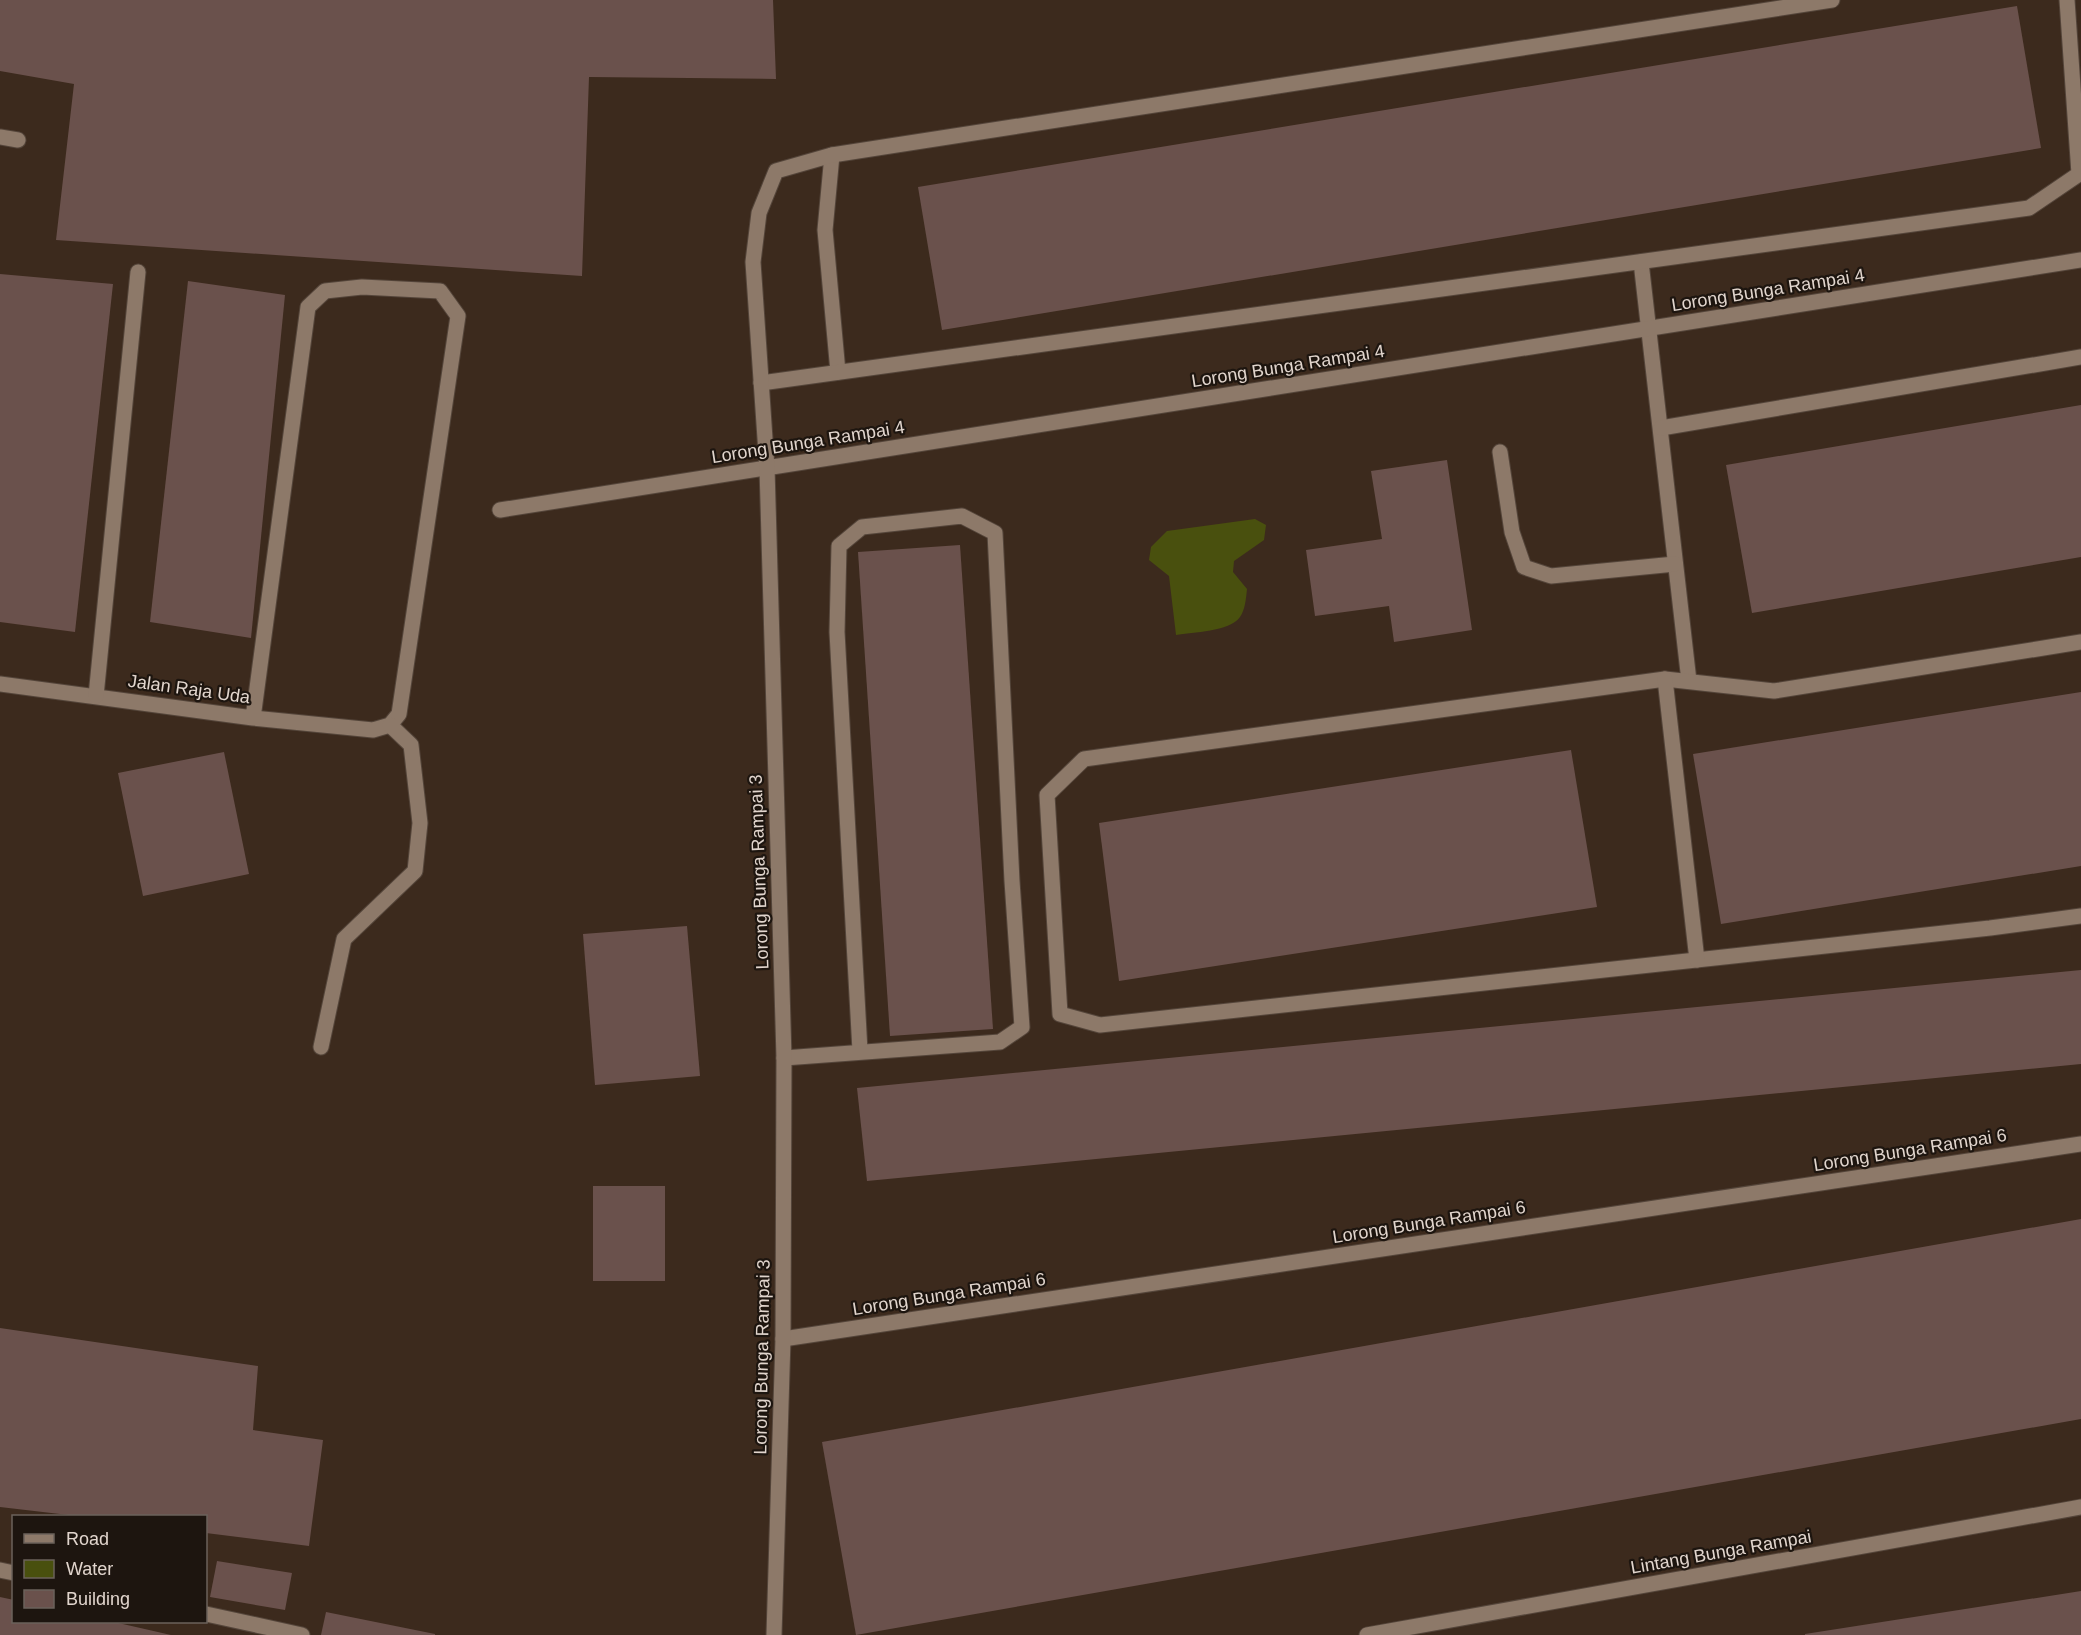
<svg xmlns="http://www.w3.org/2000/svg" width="2081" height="1635" font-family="Helvetica,sans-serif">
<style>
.water{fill:#49500e}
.building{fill:#6a514c}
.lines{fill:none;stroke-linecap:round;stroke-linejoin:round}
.minor-casing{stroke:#54453a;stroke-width:17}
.minor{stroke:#8d7969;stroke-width:15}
.labels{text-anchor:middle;stroke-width:4.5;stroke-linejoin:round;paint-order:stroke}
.street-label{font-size:18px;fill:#e1d5cd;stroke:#1d150f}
</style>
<rect width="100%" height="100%" fill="#3c2a1d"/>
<path class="water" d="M1255,519L1266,525L1264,540L1234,561L1233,572L1247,589C1246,599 1245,610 1240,617C1229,632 1193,632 1176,635L1169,576L1149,560L1151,547L1167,531Z"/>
<g class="building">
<polygon points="0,0 773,0 776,79 589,77 582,276 56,240 74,84 0,71"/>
<polygon points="2017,6 2041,148 942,330 918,187"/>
<polygon points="0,274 113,284 75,632 0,622"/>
<polygon points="188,281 285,295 251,638 150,622"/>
<polygon points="2081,405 2081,557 1752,613 1726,465"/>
<polygon points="1447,460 1472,630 1394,642 1389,606 1315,616 1306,550 1382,539 1371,471"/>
<polygon points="960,545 993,1029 890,1036 858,552"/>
<polygon points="2081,692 2081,866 1721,924 1693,754"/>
<polygon points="1571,750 1597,907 1119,981 1099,823"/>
<polygon points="224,752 249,874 143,896 118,773"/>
<polygon points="687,926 700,1076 595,1085 583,934"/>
<polygon points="2081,970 2081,1064 867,1181 857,1088"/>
<rect x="593" y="1186" width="72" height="95"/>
<polygon points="2081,1219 2081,1419 856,1635 822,1442"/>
<polygon points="0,1328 258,1366 253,1430 323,1440 309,1546 206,1533 206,1516 77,1516 0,1507"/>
<polygon points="217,1561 292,1573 285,1610 210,1597"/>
<polygon points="2081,1591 2081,1635 1805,1635 1805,1634"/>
<polygon points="0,1597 14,1600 14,1622 114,1622 171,1635 0,1635"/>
<polygon points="326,1612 435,1634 435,1635 321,1635"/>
</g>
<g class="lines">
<g class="minor-casing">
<g id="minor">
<polyline points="0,137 18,140"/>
<polyline points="832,155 825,230 838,372"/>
<polyline points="1641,262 1689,681"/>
<polyline points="761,383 2029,208 2079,174 2067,0"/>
<polyline points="1661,428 2081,357"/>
<polyline points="1500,452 1512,532 1524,567 1551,576 1675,564"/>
<polyline points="500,510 2081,260"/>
<polyline points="2081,642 1774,691 1665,679 1084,759 1047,795 1060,1014 1100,1025 1990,928 2081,916"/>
<polyline points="1665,679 1697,960"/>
<polyline points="0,684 253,718 373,730 390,725 399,714 458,316 440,291 362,287 325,291 308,307 253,718"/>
<polyline points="96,696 138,272"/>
<polyline points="321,1047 344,939 415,871 420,823 411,745 390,725"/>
<polyline points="784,1058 1000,1042 1022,1027 1012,881 995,533 962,516 862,527 839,546 837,632 860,1051"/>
<polyline points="783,1339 2081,1144"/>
<polyline points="0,1570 14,1573"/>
<polyline points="206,1614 302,1635"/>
<polyline points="774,1635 783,1339 784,1058 767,468 753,262 759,213 776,171 832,155 1832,0"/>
<polyline points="1367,1635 2081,1507"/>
</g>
</g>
<use href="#minor" class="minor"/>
</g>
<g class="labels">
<g class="street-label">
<text transform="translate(1768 290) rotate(-9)" y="6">Lorong Bunga Rampai 4</text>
<text transform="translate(1288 366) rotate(-9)" y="6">Lorong Bunga Rampai 4</text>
<text transform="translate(808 442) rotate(-9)" y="6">Lorong Bunga Rampai 4</text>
<text transform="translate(189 689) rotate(8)" y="6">Jalan Raja Uda</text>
<text transform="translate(759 872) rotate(-92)" y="6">Lorong Bunga Rampai 3</text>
<text transform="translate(1910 1150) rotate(-9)" y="6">Lorong Bunga Rampai 6</text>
<text transform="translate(1429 1222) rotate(-9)" y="6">Lorong Bunga Rampai 6</text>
<text transform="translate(949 1294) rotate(-9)" y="6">Lorong Bunga Rampai 6</text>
<text transform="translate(762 1357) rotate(-89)" y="6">Lorong Bunga Rampai 3</text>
<text transform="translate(1721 1552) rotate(-10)" y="6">Lintang Bunga Rampai</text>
</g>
</g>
<rect x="12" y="1515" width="195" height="108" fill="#1d150f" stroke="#6b625b" stroke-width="1.5"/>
<rect x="24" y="1534" width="30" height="9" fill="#8d7969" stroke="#6b625b" stroke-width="1.5"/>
<text x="66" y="1545" font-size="18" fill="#e1d5cd">Road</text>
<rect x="24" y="1560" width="30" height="18" fill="#49500e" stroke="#6b625b" stroke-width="1.5"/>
<text x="66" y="1575" font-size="18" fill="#e1d5cd">Water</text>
<rect x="24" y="1590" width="30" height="18" fill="#6a514c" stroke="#6b625b" stroke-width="1.5"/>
<text x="66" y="1605" font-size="18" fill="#e1d5cd">Building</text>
</svg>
